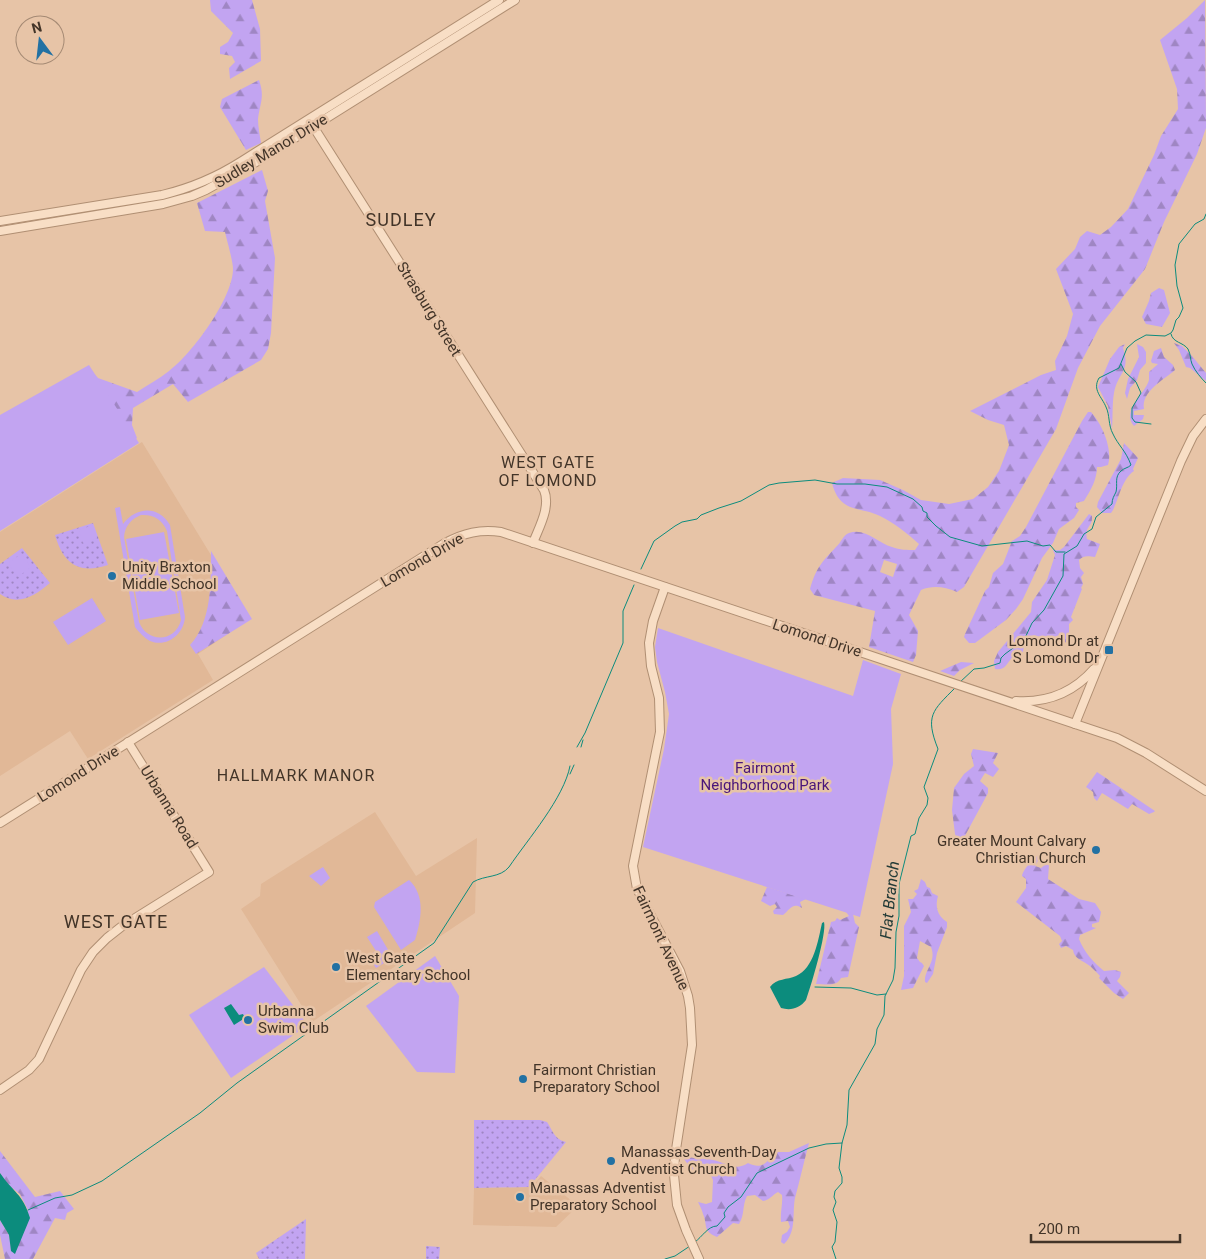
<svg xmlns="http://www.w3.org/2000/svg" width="1206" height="1259" font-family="Roboto,sans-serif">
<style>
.built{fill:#e1b897}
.grass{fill:url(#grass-dots)}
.forest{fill:url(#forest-firs);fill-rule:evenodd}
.park{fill:#c2a4f1;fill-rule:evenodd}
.water{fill:#0c8c7d}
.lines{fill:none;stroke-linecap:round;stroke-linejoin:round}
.stream{stroke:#0c8c7d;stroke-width:1}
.secondary-casing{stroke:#b08f73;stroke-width:10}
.secondary{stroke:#f8dec5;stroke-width:8}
.poi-dot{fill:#2271a3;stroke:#e7c4a7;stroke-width:2}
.labels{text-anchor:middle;stroke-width:5;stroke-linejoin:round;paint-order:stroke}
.street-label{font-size:15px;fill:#423428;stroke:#e7c4a7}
.poi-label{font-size:15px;fill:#423428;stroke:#e7c4a7;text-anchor:start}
.park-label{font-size:15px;fill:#49157a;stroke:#e7c4a7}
.neighbourhood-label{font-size:16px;letter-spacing:1px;fill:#423428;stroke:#e7c4a7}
.water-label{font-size:16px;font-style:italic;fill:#233b37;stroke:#e7c4a7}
.quarter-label{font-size:18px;letter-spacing:1px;fill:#423428;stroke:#e7c4a7}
</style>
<defs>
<pattern id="grass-dots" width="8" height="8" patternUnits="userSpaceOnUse" patternTransform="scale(1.25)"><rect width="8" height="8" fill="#c2a4f1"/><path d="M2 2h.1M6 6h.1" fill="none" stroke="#9f86c3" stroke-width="1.8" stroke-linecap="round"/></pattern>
<pattern id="forest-firs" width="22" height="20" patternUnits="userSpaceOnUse" patternTransform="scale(1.25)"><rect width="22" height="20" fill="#c2a4f1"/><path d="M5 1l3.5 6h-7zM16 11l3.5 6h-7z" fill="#9f86c3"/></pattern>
</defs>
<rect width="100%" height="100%" fill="#e7c4a7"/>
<g class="built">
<polygon points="142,442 250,619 198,654 213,680 88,759 70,731 0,776 0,532"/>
<polygon points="375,812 416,876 477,838 475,913 312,1022 241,909 260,896 261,884"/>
<polygon points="541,1176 578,1206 556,1227 473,1225 474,1188 532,1187"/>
</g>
<g class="grass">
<path d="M93,523L108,565C78,575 63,563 55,535Z"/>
<path d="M22,548L50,583C36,595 18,607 0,594V564Z"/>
<path d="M474,1120H540L547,1122C553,1131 554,1139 566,1142L529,1187L474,1188Z"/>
<polygon points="306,1219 305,1259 259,1259 256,1253"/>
<polygon points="426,1246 440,1247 439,1259 426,1259"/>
</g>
<g class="forest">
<polygon points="210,0 252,0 260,29 261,61 230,79 229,68 235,62 232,56 220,54 220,47 228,42 233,33 211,11"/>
<path d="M1205,0L1206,128L1197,154L1164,222L1145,269L1100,326L1078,368L1056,429L964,587L957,592C944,587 934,585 921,590L909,615L918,631L916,655L913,662L869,647L875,611L814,595L810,589C816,568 821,563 836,547C841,543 843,535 849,533C865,527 878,543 892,547C900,550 907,550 915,550L919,544C907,533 894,523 880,516C860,506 840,514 832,483L843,478L880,480L903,490L921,500L949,504L973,499L988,487L999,471L1009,445L1004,425L988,420L970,411L1041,375L1056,370L1055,361L1067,336L1073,314L1056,269L1075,249L1080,237L1087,231L1100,235L1111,227L1128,209L1154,155L1161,136L1178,109L1177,89L1160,40L1187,18ZM884,560L897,564L893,577L880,572Z"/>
<path d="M259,80C265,97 260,103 258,119C258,127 260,136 261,143L246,150L220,107L222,99Z"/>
<path d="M262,170L268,191L265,201L275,258L271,333L268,349L261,360L188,402L173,384L133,408L132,425L137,438L75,475L91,370L98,378L137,392C147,385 159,379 169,371C192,354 233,298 233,269C233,261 227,241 225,232L205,231L197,203Z"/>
<polygon points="1159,288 1164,290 1170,313 1162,327 1146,324 1142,317 1149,301 1151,293"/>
<polygon points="1174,343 1182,346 1192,356 1206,373 1206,381 1190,368 1186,367 1179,350"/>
<path d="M1125,344L1123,348C1131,372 1118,372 1114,393C1112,404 1113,418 1112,429L1108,406L1098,387L1110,359L1119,347Z"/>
<polygon points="1137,344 1143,347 1146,352 1146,363 1140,370 1137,380 1130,388 1127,399 1125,393 1128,379 1139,357"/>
<path d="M1161,348L1164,357L1173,365L1175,370C1164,380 1141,391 1144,409L1134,411V415H1144L1143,419L1134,426C1121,411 1145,394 1149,380C1149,377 1149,374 1149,372L1158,364L1152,363L1151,361L1154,351Z"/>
<path d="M1088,412H1091C1102,424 1113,449 1108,465L1101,467H1097C1097,479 1091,490 1084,501L1076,503V507L1079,510L1074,518L1059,529L1053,543L1042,558L1023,599L1016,609L1006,620L975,643H969L964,637L965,634L985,591L989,587L993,573L1003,564L1012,541L1020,536L1026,527L1082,421Z"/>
<path d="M1124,443L1138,458L1133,469L1134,471C1122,479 1119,498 1113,510L1111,513H1102L1097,507L1098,502L1121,459Z"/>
<path d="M1089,514L1092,516C1093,527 1084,526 1087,539L1100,544L1095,557C1088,556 1084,555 1079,560L1080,568L1084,573L1081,577L1083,584L1081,588L1082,589L1071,617L1073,620L1069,624V636L1065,643L1064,637L1061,634C1057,637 1046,639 1041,638C1040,638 1039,636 1037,636C1027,632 1024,644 1023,652C1019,654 1015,655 1012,658C1006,664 1005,671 995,669L994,661L998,652L1031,612L1032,602L1047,580L1055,555L1053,550H1060L1064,547Z"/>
<path d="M211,551L252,619L196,654L190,645C212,622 211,581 211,551Z"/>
<polygon points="961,662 974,663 960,670 954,676 940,671"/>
<polygon points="973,749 998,753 993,763 999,769 993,777 985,773 980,781 988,788 988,793 960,845 955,834 952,810 954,788 964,774 974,766 971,754"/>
<polygon points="1097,772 1155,811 1154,812 1149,814 1132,804 1128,809 1102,793 1097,801 1094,798 1093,792 1086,787"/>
<path d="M1046,850V854L1039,859L1035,866L1041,868L1046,864L1049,865L1048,879L1079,899L1095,903L1101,912L1099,922L1092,924V927L1096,928L1080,935L1079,939C1084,952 1094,963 1104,971L1115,970L1121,972L1120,977L1117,981L1129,993L1123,999L1114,993L1099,978L1100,976C1096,972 1092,967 1087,964C1081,960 1074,958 1073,950L1066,946L1061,948L1059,944L1062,941L1060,936L1016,902L1026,888V879L1022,876C1023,868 1039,853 1046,850Z"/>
<path d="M921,879L925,882L927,887L930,888L932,893L938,896C935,906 937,916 947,922V927L937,953L933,974L927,983L925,982C924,969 937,962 931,947L920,941L917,958L920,962L922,963L924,966L913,988L901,990L904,976V926L911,912L908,899H913L917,894L914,891L918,889Z"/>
<path d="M767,887L806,899L800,902L802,908C792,902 790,910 783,915L774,914L773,911L777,907L775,904L770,906L761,901Z"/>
<path d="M846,912L853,914L855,923L859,927L848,977L841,978C837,987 825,984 816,984L831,922L835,921L837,918L840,920L849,916Z"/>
<path d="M809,1143C804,1161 800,1180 795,1198C792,1213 797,1232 784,1244L781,1242L782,1235L787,1232L790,1227L788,1221L781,1222C780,1212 783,1204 782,1195L778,1192C772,1195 770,1200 763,1201L755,1195L747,1196C742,1205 745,1215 739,1224L733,1223L717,1237C702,1231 708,1225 703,1214C702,1210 700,1206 698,1202L706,1204L712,1202L713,1180L711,1176C695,1173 693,1172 684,1159L685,1152L688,1157C696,1159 704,1158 713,1160C725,1162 735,1172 748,1163C760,1169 767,1165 773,1152H789Z"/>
<polygon points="0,1151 35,1197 60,1191 74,1209 67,1213 65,1220 55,1218 33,1259 5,1259 0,1235 0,1220 9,1235 11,1247 28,1210 20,1194 6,1183 0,1173"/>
</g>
<g class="park">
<polygon points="89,365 139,443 0,531 0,415"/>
<path d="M120,507L123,524C136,507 158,505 170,525L185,617C184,634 167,648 150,641C144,638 139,632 135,627L115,508ZM141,515C153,514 162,519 167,531L181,620C175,643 147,643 139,622L124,537C125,526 131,519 141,515Z"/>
<polygon points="93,525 97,538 83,543 79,530"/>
<polygon points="164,532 179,613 140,620 126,539"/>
<polygon points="21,554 31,567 18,577 8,563"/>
<polygon points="92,598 106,621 68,645 53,622"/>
<polygon points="658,628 853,696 863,660 901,674 891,709 893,764 860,917 643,847 664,749 669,714 665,692 657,662 655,647"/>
<polygon points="323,867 330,878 321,886 309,876"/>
<path d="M409,880C426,896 421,920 415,940L401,950L374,907L375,902Z"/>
<polygon points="377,931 390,953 381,959 384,963 376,968 368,956 376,951 367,937"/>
<polygon points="435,956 459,996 455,1073 417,1072 366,1006"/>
<polygon points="264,967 308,1025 231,1078 189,1015"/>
</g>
<g class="water">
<path d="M824,922C827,933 811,986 806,1000C800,1008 791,1011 781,1008L770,987C777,978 787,980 796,976C814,968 818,941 822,923Z"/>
<polygon points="231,1004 239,1015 243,1014 245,1018 234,1025 224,1008"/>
<path d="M0,1173C13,1192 23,1194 30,1218L15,1254L11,1251L9,1235L0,1220Z"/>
</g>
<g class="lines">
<g class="stream">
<path d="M1171,334C1173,343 1183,342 1188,349C1191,355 1190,359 1192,364C1195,371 1201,378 1206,383"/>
<polyline points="1121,364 1125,372 1136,382 1141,393 1132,408 1132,418 1135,422 1151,424"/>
<polyline points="641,569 654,541 675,526 682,522 697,519 701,515 719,508 741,501 769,485 779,483 815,480 837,484 865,484 887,487 913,499 922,507 923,511 927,513 927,517 936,526 950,537 982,546 1027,541 1043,546 1050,545 1056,552 1065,552"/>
<path d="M959,683L974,669L984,668L1000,663L1001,658L1005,654L1024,640L1032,623L1044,610L1063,576L1064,554L1077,546L1084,534L1092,529L1096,517L1112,504C1112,499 1114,496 1116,492C1118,484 1114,477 1121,471C1124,468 1128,468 1131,465C1126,451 1118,445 1113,434C1108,425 1110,415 1106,407C1102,397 1092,390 1099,378L1119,368L1127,348L1135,341L1146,335L1165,336L1171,333L1173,330L1176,320L1179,317L1183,308L1177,286L1175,265L1179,244L1195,224L1204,219L1206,214"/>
<polyline points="577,747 585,733 623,643 623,611 634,585"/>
<polyline points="581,747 583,740"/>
<polyline points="570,774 574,765"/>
<polyline points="815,987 851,988 877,995 886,994"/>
<path d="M28,1210L55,1198L72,1195L102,1181L200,1113L237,1083L434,943L473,882C485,875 500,878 509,867C528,839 564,798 570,766"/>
<path d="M695,1242C702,1237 708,1226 717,1226L725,1217L724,1213L728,1207L741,1197L757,1173L809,1148L826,1144L842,1143"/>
<polyline points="665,1259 675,1256 690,1246"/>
<path d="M836,1259L832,1247L835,1242L837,1222L833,1210L836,1202L834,1197L835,1191L842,1183V1177L839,1168L842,1143L847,1125L849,1090L875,1044L877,1029L884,1015L885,996L893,980L895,968L896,932L899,916V884L911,836L915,834L919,818L927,805L928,798L924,787L938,749C925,716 932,711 955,688"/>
</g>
<g class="secondary-casing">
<g id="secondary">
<path d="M311,123L544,490C551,507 539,527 533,543"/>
<path d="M0,221L162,195C191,188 217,177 242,161L499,0"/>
<polyline points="0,231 163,204 192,196 206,190 258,161 515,0"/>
<polyline points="665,587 653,621 649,643 651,666 659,698 660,732 633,866 637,889 680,971 688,996 690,1008 692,1045 675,1156 674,1175 677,1205 686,1230 699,1259"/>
<path d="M1016,701C1047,703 1073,693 1094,669"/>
<polyline points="1075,724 1181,461 1193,436 1206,419"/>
<path d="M0,823L445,543C464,533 480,529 501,532L1117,738L1146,753L1206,791"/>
<polyline points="0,1090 29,1070 39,1059 81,970 93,952 107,938 121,927 209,872 128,742"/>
</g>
</g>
<use href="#secondary" class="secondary"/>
</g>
<g class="poi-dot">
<circle cx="112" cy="576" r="5"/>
<rect x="1104" y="645" width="10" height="10" rx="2.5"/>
<circle cx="1096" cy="850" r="5"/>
<circle cx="336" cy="967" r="5"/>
<circle cx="248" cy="1020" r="5"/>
<circle cx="523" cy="1079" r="5"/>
<circle cx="611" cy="1161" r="5"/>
<circle cx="520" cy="1197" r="5"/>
</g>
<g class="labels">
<g class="street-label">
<text transform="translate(271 151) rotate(-31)" y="5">Sudley Manor Drive</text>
<text transform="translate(429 309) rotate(58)" y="5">Strasburg Street</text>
<text transform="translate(422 560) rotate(-30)" y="5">Lomond Drive</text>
<text transform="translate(817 638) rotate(18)" y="5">Lomond Drive</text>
<text transform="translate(78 774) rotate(-32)" y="5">Lomond Drive</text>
<text transform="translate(169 807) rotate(58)" y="5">Urbanna Road</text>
<text transform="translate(661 938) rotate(65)" y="5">Fairmont Avenue</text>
</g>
<g class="poi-label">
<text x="122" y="572">Unity Braxton<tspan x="122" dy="17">Middle School</tspan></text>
<text x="1099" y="646" text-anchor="end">Lomond Dr at<tspan x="1099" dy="17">S Lomond Dr</tspan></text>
<text x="1086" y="846" text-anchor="end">Greater Mount Calvary<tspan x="1086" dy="17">Christian Church</tspan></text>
<text x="346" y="963">West Gate<tspan x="346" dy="17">Elementary School</tspan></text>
<text x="258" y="1016">Urbanna<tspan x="258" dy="17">Swim Club</tspan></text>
<text x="533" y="1075">Fairmont Christian<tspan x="533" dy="17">Preparatory School</tspan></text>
<text x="621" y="1157">Manassas Seventh-Day<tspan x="621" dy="17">Adventist Church</tspan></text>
<text x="530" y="1193">Manassas Adventist<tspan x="530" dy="17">Preparatory School</tspan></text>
</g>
<g class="park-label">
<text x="765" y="773">Fairmont<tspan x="765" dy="17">Neighborhood Park</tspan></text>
</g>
<g class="neighbourhood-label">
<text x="548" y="468">WEST GATE<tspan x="548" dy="18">OF LOMOND</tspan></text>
<text x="296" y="781">HALLMARK MANOR</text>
</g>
<g class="water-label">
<text transform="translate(889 900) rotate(-84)" y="6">Flat Branch</text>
</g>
<g class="quarter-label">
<text x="401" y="226">SUDLEY</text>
<text x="116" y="928">WEST GATE</text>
</g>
</g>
<g transform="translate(40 40) rotate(345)"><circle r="24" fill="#e7c4a7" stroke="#a58a74"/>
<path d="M0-4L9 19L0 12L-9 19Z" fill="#2271a3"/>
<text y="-8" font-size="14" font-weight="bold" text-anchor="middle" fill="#423428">N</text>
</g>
<path d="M1031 1234v8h149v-8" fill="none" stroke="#423428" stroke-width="2.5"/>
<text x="1038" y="1234" font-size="15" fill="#423428" stroke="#e7c4a7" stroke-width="4" paint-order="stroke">200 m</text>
</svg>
